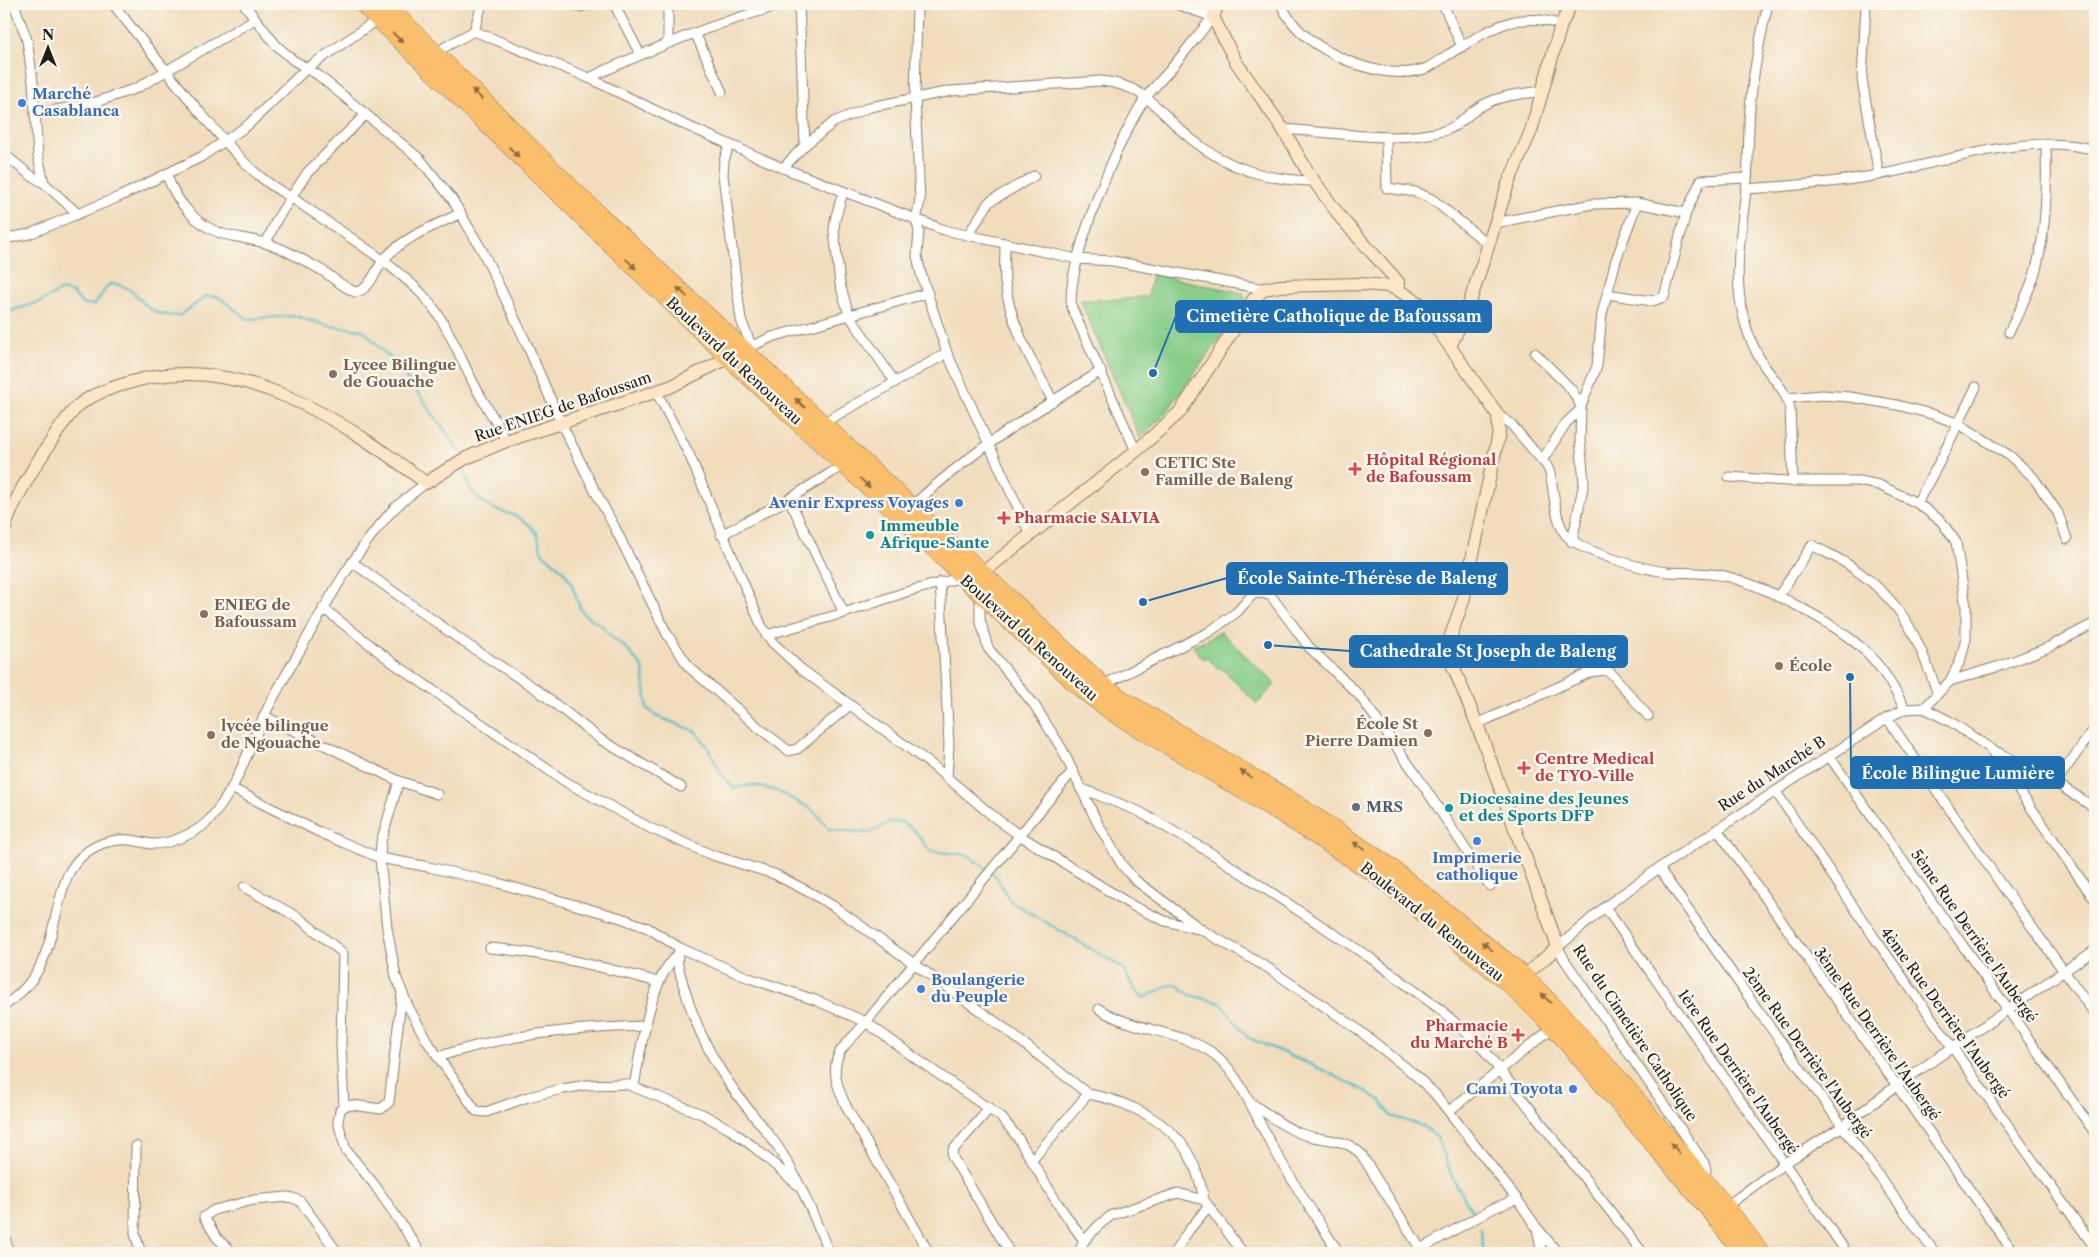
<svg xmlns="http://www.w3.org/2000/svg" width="2099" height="1257" font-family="'Libre Caslon Text',serif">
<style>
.green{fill:#88ce89;stroke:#527552}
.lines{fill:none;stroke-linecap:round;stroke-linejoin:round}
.stream{stroke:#52c0c6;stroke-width:2.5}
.street-casing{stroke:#867c6c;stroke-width:11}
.secondary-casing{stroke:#867c6c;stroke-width:14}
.highway-casing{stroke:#867c6c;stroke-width:19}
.street{stroke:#fff;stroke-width:9}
.secondary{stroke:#fde5c5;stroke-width:12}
.highway{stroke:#fabe6d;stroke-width:18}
.oneway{fill:#8b6d44}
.shop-dot{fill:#3f7fe0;stroke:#fbf7ec;stroke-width:2}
.education-dot{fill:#8d6e63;stroke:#fbf7ec;stroke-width:2}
.health-dot{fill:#e0444e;stroke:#fbf7ec;stroke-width:2}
.culture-dot{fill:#0f9aa8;stroke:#fbf7ec;stroke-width:2}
.service-dot{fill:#5c6f8a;stroke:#fbf7ec;stroke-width:2}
.labels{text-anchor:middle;stroke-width:5;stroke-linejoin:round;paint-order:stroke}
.shop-label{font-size:15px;font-weight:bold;fill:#366cbe;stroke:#fbf7ec;text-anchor:start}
.street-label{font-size:15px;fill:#1c1c1c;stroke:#fbf7ec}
.education-label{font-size:15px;font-weight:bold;fill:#785e54;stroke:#fbf7ec;text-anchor:start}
.health-label{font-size:15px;font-weight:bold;fill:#be3a42;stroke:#fbf7ec;text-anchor:start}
.culture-label{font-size:15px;font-weight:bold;fill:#0d838f;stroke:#fbf7ec;text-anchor:start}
.service-label{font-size:15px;font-weight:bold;fill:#4e5e75;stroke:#fbf7ec;text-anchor:start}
.leader{fill:none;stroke:#1f6fb2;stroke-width:2}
.callout-dot{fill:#1f6fb2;stroke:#fbf7ec;stroke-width:2}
.callout{fill:#1f6fb2;stroke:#1f6fb2;stroke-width:2}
.callout-label{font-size:16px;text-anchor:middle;font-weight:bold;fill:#fff}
</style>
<rect width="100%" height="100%" fill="#fbf7ec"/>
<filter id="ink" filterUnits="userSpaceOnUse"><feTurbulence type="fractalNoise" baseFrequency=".02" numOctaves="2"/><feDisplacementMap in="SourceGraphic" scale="10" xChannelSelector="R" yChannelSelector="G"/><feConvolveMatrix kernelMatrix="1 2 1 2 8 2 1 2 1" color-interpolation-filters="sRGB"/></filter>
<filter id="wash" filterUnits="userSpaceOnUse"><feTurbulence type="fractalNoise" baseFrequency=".0096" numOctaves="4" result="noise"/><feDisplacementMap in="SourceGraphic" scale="20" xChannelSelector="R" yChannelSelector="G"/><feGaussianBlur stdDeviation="1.12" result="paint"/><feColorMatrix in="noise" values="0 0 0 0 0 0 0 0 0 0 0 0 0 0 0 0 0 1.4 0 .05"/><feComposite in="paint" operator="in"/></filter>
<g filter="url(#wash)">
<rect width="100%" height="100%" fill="#f1dcbb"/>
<g class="green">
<polygon points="1152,274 1243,293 1245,299 1224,332 1165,414 1140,438 1080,300 1128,299 1148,296"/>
<polygon points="1221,632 1275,684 1257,704 1220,667 1218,669 1206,657 1204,659 1193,647"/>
</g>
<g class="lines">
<g class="stream">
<path d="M4,313L40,302L62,290L73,293L82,304L94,305L109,284C134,284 134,298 152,310C160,315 170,316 179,316L207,296L218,297L248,319L295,316L329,326L363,330L393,361L418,393L460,452"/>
<polyline points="464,470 470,488 480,500 494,509 516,516 528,524 537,533 542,553 562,569 571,582 580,608 585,615 602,626 614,639 625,647 643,668 647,708 656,716 695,731 708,747 722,775 734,788 752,785 777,791 813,810 829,829 869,833 890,822 902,822 914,830 930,851 967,855 980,864 996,876 1010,901 1123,968 1134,989 1144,998 1167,986 1176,984 1190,995 1221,1003 1247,1037 1321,1069 1365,1091 1380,1100 1391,1116 1423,1126 1438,1138 1453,1179 1473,1213"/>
<polyline points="1481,1229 1482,1245 1485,1253"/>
</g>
</g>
</g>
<g filter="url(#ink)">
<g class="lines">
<g class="street-casing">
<g id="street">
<polyline points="14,4 27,40 33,82 38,156 44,183"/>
<path d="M113,4C143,42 173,80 204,117C230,147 255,179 291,197C334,228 382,255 420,292C447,319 458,355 476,388C485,405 497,422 506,441"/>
<polyline points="244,4 276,45 293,60 318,75 420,159 452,199 483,252 525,340 560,421 594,489 614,526 667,634 689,667 759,728 789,751 797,749 850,705"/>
<polyline points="575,4 580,7 592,4"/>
<polyline points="614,4 640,54"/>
<polyline points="799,4 805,145"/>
<polyline points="917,4 915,99 920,200 916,220 919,231 917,256 921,274 947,353 1030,534"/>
<path d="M1281,4C1291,27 1313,44 1335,55C1361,68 1398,79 1427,68C1433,65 1440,60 1446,56C1485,33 1514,8 1561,25"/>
<polyline points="1443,4 1462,47"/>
<path d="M1768,4C1760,38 1753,72 1750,108C1748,132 1749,156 1747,180C1743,225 1732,270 1743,315C1747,333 1755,352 1765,367C1775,381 1787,392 1790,409L1793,482"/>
<polyline points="1866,4 1862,80 1879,175"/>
<polyline points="474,31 482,4"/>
<polyline points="695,33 722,92"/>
<polyline points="668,43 668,4"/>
<polyline points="435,56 445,47 474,31 589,78 683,124 783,168 944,230 1077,259 1113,261 1264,289"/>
<path d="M589,78C653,48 718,21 786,4"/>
<polyline points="35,114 93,103 137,88 255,19"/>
<path d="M1283,129C1332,132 1396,144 1443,131C1456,128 1464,118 1475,110C1496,95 1519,94 1544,91"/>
<polyline points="1386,137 1387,188 1416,192 1432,199 1488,244"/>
<polyline points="729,145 724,161 723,175 741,320 751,345"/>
<polyline points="4,154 30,175 44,183 78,214"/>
<path d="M783,168L805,145L834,122L870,107L951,91L1101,81C1147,85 1158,112 1191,139C1229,169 1266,180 1314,181"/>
<path d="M167,175C175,200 196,226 223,234C244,239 266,241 286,251C298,257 311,264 323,271C333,278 343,287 355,292C369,291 375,272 382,262C400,238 435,226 461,213"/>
<path d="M1746,189C1790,186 1835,183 1878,175C1945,162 2029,131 2095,150"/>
<polyline points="843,192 835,220 834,231 840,284 849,315 895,382"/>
<polyline points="1686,213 1701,180 1747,178"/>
<polyline points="1495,223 1592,204 1637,203"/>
<polyline points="968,235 989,202 1034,176"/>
<polyline points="4,239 29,234 121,196 201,157 248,125 306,69 381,17"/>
<polyline points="266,243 277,219 307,173 366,114"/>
<path d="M1005,243C1005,256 1004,269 1005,282C1010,325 1033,363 1053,401"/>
<path d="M2009,332C2019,312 2030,291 2036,269C2047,227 2047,185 2046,143"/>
<polyline points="748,348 772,337 928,293"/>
<polyline points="1535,353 1571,389 1581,406"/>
<polyline points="656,391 689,454 762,627 772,642 801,669 932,765 994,817 1019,835 1133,906 1165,921 1198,929"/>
<polyline points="1788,398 1822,395 1850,397 1897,405 1935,415 1959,424 2010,456 2033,477 2058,513 2067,539"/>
<path d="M1498,415L1510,423L1547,466L1550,473C1554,491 1555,522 1566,535C1580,552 1646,570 1668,572C1686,573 1706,572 1725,576C1766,586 1844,627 1872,658C1886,673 1895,691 1905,709"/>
<polyline points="821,424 947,353"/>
<path d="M1136,451L1072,308C1064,267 1121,131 1147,96C1154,87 1162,79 1170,70C1184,53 1198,35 1213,17L1176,4"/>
<polyline points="1543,459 1566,423 1580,410"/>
<polyline points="1729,477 1787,481 1859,481 1879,485 1917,503 1941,521 1956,542 1966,607 1966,639 1960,661 1950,681"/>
<polyline points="789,499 844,613"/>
<polyline points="1917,503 1940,461 1976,387"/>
<path d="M910,508C967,454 1034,412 1101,371"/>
<polyline points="721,535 789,499 845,464"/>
<polyline points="1572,542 1584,482 1580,439 1581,406 1597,366 1602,314 1616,260 1637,203 1686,213 1664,297 1652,301 1607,294"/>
<polyline points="352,562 465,643 536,689 600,739 681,787"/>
<polyline points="940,582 949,745 947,777"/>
<polyline points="983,594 980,604 980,619 988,648 1035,706 1062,749 1098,824 1122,865 1135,880 1202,930 1268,968 1356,1028 1414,1074 1435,1094 1517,1199 1537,1228 1542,1253"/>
<path d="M1778,597L1812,545C1826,553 1841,559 1853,568C1903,602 1918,637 1937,692"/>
<polyline points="323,608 392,662 566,782 650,828 712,855 774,874 811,893 833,906 1004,1028 1088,1094 1032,1160"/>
<polyline points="766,635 844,613 906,592 963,577"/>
<polyline points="1101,686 1209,632 1237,612 1253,594 1263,593 1271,596 1309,647 1359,695 1415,773 1490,886"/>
<polyline points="1924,708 1950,681 2003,665 2049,647 2095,623"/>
<polyline points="264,716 399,781 437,794"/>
<polyline points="1887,718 2003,887 2095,1014"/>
<polyline points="1477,724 1591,672 1604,670 1611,673 1648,716"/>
<polyline points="1991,750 2095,900"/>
<polyline points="1829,756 2095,1133"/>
<polyline points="399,781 381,842 380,858 387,928 396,977 408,1006 427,1041 476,1111 486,1112 528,1097 563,1089 586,1085 626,1084 704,1115 731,1130 754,1147 799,1186"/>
<polyline points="2055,783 2095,728"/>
<polyline points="1080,788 1138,811 1211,853 1369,957 1441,1010 1481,1046 1643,1253"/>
<polyline points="233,789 321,833 380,858 429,867 498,883 621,918 648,928 680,948 749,978 815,1000 866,1022 918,1060 1001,1117 1018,1138 1056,1201 1084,1241"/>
<polyline points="1776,792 1874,937 2095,1248"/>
<polyline points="1717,829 2014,1253"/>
<polyline points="1659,868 1757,1009 1935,1253"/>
<polyline points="244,887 299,918 343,953 341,1045 344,1106"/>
<polyline points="1605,907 1847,1253"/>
<path d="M490,948C547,953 603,967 658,982"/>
<path d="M680,948C674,960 680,971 683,984C694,1023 712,1061 736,1093C751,1114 768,1131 782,1153C801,1184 815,1219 829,1253"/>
<polyline points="402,993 389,1102 381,1109 353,1105 344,1106 340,1110 338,1122 346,1150 374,1184 421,1253"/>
<path d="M4,1006C44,978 47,951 58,907C61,895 64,881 70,871C83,849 105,838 130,840C137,841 145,843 152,844C169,845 199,832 210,819C237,789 247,752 264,716C275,693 289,670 302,647C328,600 355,552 391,512C401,501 415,492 426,483"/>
<path d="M1099,1009C1132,1030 1174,1030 1208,1050C1237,1067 1253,1112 1269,1140C1290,1179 1315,1216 1339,1253"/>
<path d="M438,1057C505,1034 575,1028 646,1026"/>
<path d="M634,1086C641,1049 649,983 676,956"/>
<path d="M1088,1094C1119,1099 1156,1115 1178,1139C1192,1155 1200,1179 1204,1200"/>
<path d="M1250,1102C1266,1113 1282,1126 1299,1133C1321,1142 1343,1136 1361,1154L1423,1253"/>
<polyline points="990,1108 953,1150 952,1156 1010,1253"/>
<polyline points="1449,1111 1556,1025"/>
<polyline points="136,1146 135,1234 141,1253"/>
<polyline points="1704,1180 1706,1170 1704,1163 1564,959 1558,947 1605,907 1659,868 1887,718 1905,709 1924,708 1951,722 1991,749 2045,776 2095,808"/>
<polyline points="1724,1208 1785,1163 1843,1126 1896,1086 2095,950"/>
<polyline points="1539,1230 1558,1253"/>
<polyline points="4,1234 9,1253"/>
<polyline points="233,1253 217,1238 204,1217 214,1210 254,1200 287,1197 293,1198 300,1201 338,1253"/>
<path d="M929,1253L848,1110C838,1090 827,1065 845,1045C852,1037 860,1030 866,1022L1072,772"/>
<polyline points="1078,1253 1084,1241 1099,1225 1112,1215 1178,1193 1204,1200 1243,1253"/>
<polyline points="1174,1253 1189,1230 1208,1207"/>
<polyline points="1413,1253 1494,1208 1517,1199"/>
</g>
</g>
<g class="secondary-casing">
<g id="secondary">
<polyline points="1218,4 1213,17 1236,62 1283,129 1309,174 1341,218 1393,276 1398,282 1398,290"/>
<polyline points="1450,347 1469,305 1508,184 1531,131 1561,25 1571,4"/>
<path d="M4,530C11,506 31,471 46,449C56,435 66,416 80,404C95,393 111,388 128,383C236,348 344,421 426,483L464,459L506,441L670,387L734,355"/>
<polyline points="975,575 981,574 1136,451 1180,412 1253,300 1264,289 1280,286 1360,284 1388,286 1398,290 1419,303 1498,415 1499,433 1463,601 1448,644 1450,659 1477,724 1558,947 1517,982"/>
</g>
</g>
<g class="highway-casing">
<g id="highway">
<polyline points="363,4 729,358 921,535 963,577 1085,692 1117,715 1281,813 1377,875 1512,986 1554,1027 1714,1215 1742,1253"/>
<polyline points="385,4 585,202 1102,685 1126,702 1288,799 1386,864 1524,976 1564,1018 1623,1084 1726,1207 1761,1253"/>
</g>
</g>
<use href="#street" class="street"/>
<use href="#secondary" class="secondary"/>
<use href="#highway" class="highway"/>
</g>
<defs><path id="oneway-solid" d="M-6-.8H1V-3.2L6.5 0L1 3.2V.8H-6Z" transform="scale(1.25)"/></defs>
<g class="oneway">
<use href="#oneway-solid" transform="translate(398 38) rotate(44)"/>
<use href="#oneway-solid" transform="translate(477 94) rotate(-135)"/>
<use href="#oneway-solid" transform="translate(514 152) rotate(45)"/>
<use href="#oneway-solid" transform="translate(631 264) rotate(44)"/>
<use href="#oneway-solid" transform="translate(682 292) rotate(-137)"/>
<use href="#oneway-solid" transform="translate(800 403) rotate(-137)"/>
<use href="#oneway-solid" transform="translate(865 483) rotate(43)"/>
<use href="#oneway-solid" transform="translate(1246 774) rotate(-149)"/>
<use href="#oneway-solid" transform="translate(1359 846) rotate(-146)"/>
<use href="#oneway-solid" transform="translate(1487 946) rotate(-141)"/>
<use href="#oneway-solid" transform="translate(1546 998) rotate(-134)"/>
<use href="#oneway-solid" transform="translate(1675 1148) rotate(-132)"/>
</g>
</g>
<g class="shop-dot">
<circle cx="22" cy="103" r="5"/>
<circle cx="959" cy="503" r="5"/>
<circle cx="1477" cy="841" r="5"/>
<circle cx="921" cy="989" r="5"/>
<circle cx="1573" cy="1089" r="5"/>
</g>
<g class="education-dot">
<circle cx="333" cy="374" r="5"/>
<circle cx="1145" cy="472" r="5"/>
<circle cx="204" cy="614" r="5"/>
<circle cx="1779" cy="666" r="5"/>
<circle cx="1428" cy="733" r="5"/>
<circle cx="211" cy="735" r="5"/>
</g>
<g class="health-dot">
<path d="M1352.5 461.5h5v5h5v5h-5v5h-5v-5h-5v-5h5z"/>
<path d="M1001.5 510.5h5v5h5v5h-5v5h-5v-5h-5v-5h5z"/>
<path d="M1521.5 760.5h5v5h5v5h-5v5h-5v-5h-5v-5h5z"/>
<path d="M1515.5 1027.5h5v5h5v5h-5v5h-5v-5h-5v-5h5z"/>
</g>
<g class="culture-dot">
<circle cx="870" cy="535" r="5"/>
<circle cx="1449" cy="808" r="5"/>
</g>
<circle class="service-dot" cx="1356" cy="807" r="5"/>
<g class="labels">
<g class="shop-label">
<text x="32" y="99">Marché<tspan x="32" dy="17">Casablanca</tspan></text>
<text x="949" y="508" text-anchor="end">Avenir Express Voyages</text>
<text x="1477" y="863" text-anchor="middle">Imprimerie<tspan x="1477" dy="17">catholique</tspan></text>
<text x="931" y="985">Boulangerie<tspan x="931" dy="17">du Peuple</tspan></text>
<text x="1563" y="1094" text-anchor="end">Cami Toyota</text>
</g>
<g class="street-label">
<text transform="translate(734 361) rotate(43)" y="5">Boulevard du Renouveau</text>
<text transform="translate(563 407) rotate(-19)" y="5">Rue ENIEG de Bafoussam</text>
<text transform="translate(1029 638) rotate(42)" y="5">Boulevard du Renouveau</text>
<text transform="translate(1772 774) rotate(-33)" y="5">Rue du Marché B</text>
<text transform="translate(1432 922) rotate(39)" y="5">Boulevard du Renouveau</text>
<text transform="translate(1974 936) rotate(55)" y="5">5ème Rue Derrière l'Aubergé</text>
<text transform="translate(1945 1013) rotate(54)" y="5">4ème Rue Derrière l'Aubergé</text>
<text transform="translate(1635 1033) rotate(56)" y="5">Rue du Cimetière Catholique</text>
<text transform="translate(1877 1034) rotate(55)" y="5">3ème Rue Derrière l'Aubergé</text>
<text transform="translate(1807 1053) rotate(54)" y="5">2ème Rue Derrière l'Aubergé</text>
<text transform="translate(1738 1072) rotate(55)" y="5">1ère Rue Derrière l'Aubergé</text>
</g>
<g class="education-label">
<text x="343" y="370">Lycee Bilingue<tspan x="343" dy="17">de Gouache</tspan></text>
<text x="1155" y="468">CETIC Ste<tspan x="1155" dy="17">Famille de Baleng</tspan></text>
<text x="214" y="610">ENIEG de<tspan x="214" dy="17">Bafoussam</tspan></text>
<text x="1789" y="671">École</text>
<text x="1418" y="729" text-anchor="end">École St<tspan x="1418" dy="17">Pierre Damien</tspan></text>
<text x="221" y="731">lycée bilingue<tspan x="221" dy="17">de Ngouache</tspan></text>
</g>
<g class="health-label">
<text x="1366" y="465">Hôpital Régional<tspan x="1366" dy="17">de Bafoussam</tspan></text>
<text x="1014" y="523">Pharmacie SALVIA</text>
<text x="1535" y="764">Centre Medical<tspan x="1535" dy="17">de TYO-Ville</tspan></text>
<text x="1508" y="1031" text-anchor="end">Pharmacie<tspan x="1508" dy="17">du Marché B</tspan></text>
</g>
<g class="culture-label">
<text x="880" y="531">Immeuble<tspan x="880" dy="17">Afrique-Sante</tspan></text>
<text x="1459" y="804">Diocesaine des Jeunes<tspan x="1459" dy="17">et des Sports DFP</tspan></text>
</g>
<g class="service-label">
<text x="1366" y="812">MRS</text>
</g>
</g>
<path class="leader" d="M1153 373L1176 316M1143 602L1227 578M1268 645L1350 651M1850 677L1851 773"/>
<g class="callout-dot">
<circle cx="1153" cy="373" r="5"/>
<circle cx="1143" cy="602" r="5"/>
<circle cx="1268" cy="645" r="5"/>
<circle cx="1850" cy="677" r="5"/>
</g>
<g class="callout">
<rect x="1176" y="301" width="315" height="31" rx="5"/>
<rect x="1227" y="563" width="280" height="31" rx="5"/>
<rect x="1350" y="636" width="277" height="31" rx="5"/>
<rect x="1851" y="757" width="213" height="31" rx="5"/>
</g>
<g class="callout-label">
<text x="1334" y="322">Cimetière Catholique de Bafoussam</text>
<text x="1367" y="584">École Sainte-Thérèse de Baleng</text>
<text x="1488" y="657">Cathedrale St Joseph de Baleng</text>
<text x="1958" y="779">École Bilingue Lumière</text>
</g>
<rect width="2099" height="1257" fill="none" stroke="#fbf7ec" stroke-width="20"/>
<g transform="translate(48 48)" stroke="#fbf7ec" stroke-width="4" paint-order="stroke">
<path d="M0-4L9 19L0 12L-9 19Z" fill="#1c1c1c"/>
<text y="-8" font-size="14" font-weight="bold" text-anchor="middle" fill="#1c1c1c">N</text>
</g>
</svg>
